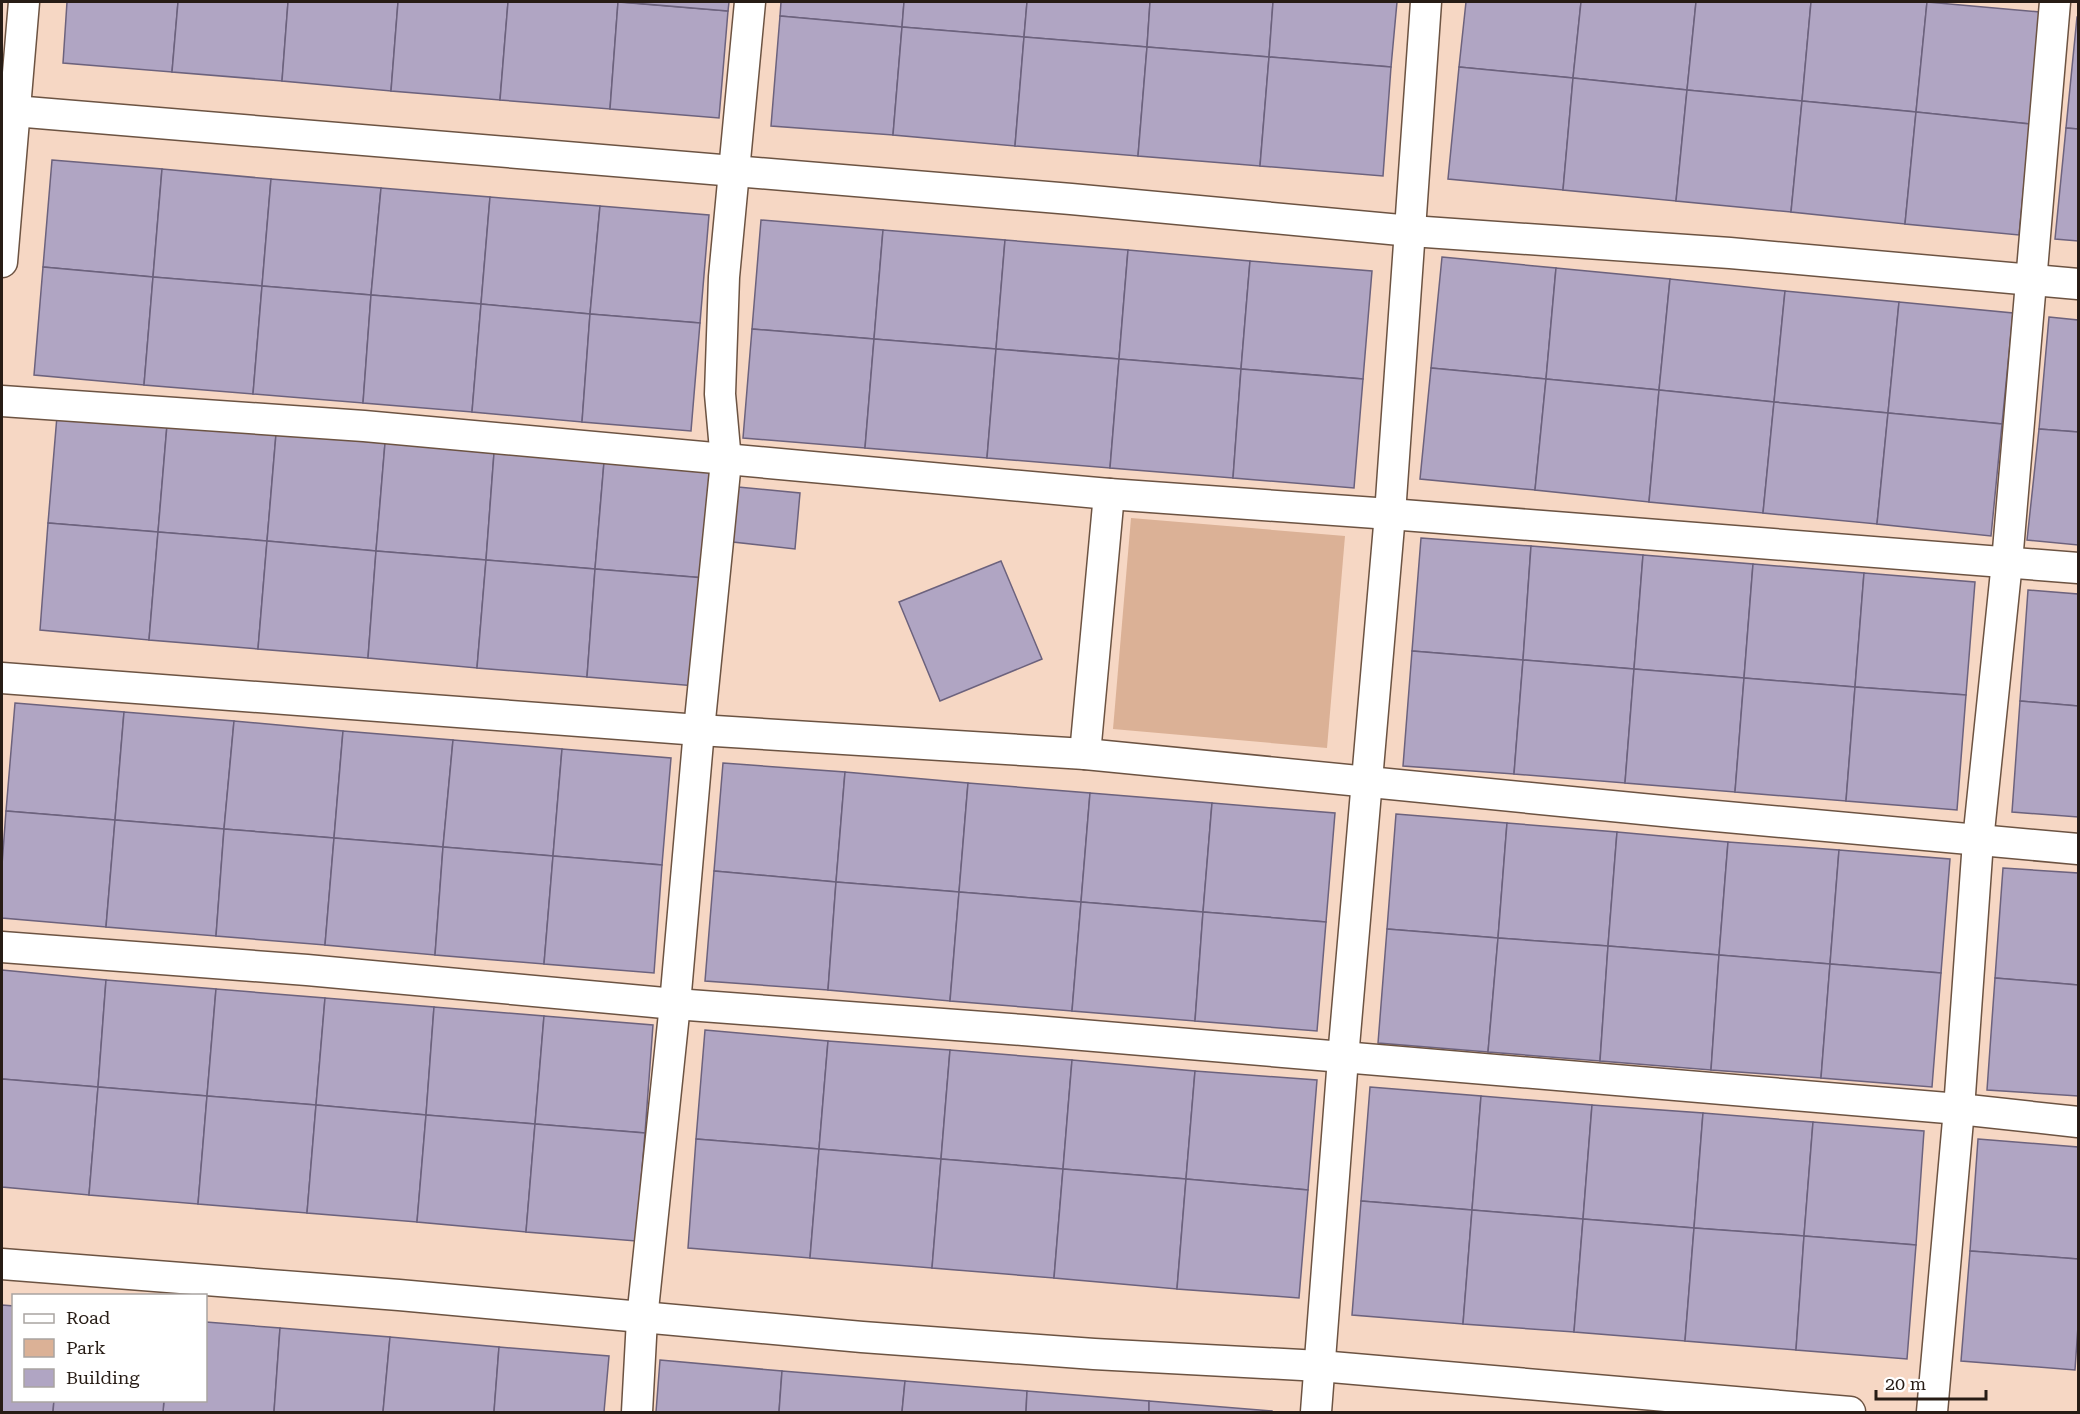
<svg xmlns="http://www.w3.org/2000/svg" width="2080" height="1414" font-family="'Roboto Serif',serif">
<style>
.green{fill:#dbb196}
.building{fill:#b0a5c3;stroke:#6c627d;stroke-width:1.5}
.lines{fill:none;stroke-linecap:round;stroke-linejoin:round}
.street-casing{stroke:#6c5342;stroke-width:33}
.street{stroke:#fff;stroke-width:30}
</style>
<rect width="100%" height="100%" fill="#f6d7c4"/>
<polygon class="green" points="1131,518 1345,536 1327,748 1113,729"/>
<g class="building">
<polygon points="67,2 178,2 172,72 63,63"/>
<polygon points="178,2 288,2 282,81 172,72"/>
<polygon points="288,2 398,2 391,91 282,81"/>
<polygon points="398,2 508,2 500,100 391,91"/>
<polygon points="508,2 618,2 610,109 500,100"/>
<polygon points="618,2 728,11 719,118 610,109"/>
<polygon points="622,2 729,2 728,11"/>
<polygon points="781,2 904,2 902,27 780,16"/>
<polygon points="904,2 1027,2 1024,37 902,27"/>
<polygon points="1027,2 1150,2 1147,47 1024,37"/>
<polygon points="1150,2 1273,2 1269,57 1147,47"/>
<polygon points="1273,2 1397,2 1391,67 1269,57"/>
<polygon points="1466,2 1581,2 1573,78 1459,67"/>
<polygon points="1581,2 1696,2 1687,90 1573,78"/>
<polygon points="1696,2 1811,2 1802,101 1687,90"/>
<polygon points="1811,2 1927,2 1916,112 1802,101"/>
<polygon points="1927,2 2040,12 2030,124 1916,112"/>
<polygon points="780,16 902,27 893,135 771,126"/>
<polygon points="2077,17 2078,17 2078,129 2066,128"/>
<polygon points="902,27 1024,37 1015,146 893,135"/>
<polygon points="1024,37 1147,47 1138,156 1015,146"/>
<polygon points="1147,47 1269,57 1260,166 1138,156"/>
<polygon points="1269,57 1391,67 1383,176 1260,166"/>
<polygon points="1459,67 1573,78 1563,190 1448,179"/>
<polygon points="1573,78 1687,90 1676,201 1563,190"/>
<polygon points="1687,90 1802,101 1791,212 1676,201"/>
<polygon points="1802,101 1916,112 1905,224 1791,212"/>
<polygon points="1916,112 2030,124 2019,235 1905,224"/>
<polygon points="2066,128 2078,129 2078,241 2055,239"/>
<polygon points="52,160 162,169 153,277 43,267"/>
<polygon points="162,169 271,179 262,286 153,277"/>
<polygon points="271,179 381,188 371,295 262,286"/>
<polygon points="381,188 490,197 481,304 371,295"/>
<polygon points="490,197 600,206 590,314 481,304"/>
<polygon points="600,206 709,215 700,323 590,314"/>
<polygon points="761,220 883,230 874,339 752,329"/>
<polygon points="883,230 1005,240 996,349 874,339"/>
<polygon points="1005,240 1128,250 1119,359 996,349"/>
<polygon points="1128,250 1250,261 1241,369 1119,359"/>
<polygon points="1442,257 1556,268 1546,379 1431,368"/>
<polygon points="1250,261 1372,271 1363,379 1241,369"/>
<polygon points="43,267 153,277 144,385 34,375"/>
<polygon points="1556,268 1670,279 1659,390 1546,379"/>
<polygon points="153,277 262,286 253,394 144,385"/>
<polygon points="1670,279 1785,291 1774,402 1659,390"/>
<polygon points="262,286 371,295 363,403 253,394"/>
<polygon points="1785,291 1899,302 1888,413 1774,402"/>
<polygon points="371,295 481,304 472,412 363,403"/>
<polygon points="1899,302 2013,313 2002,424 1888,413"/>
<polygon points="481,304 590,314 582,422 472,412"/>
<polygon points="590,314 700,323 691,431 582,422"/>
<polygon points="2049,317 2078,320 2078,432 2039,429"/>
<polygon points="752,329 874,339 865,448 743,438"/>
<polygon points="874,339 996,349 987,458 865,448"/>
<polygon points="996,349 1119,359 1110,468 987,458"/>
<polygon points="1119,359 1241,369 1233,478 1110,468"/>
<polygon points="1431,368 1546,379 1535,490 1420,479"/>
<polygon points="1241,369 1363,379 1354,488 1233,478"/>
<polygon points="1546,379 1659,390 1649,502 1535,490"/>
<polygon points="1659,390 1774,402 1763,513 1649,502"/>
<polygon points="1774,402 1888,413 1877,524 1763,513"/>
<polygon points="1888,413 2002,424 1991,536 1877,524"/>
<polygon points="57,416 167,425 158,532 48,523"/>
<polygon points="167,425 276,434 267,541 158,532"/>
<polygon points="2039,429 2078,432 2078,545 2027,540"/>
<polygon points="276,434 385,443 376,551 267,541"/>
<polygon points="385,443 494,453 486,560 376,551"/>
<polygon points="494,453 604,462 595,569 486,560"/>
<polygon points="604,462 713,471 705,578 595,569"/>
<polygon points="738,487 800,493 795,549 733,542"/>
<polygon points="48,523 158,532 149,640 40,630"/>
<polygon points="158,532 267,541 258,649 149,640"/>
<polygon points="1421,538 1531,546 1523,660 1412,651"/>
<polygon points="267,541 376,551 368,658 258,649"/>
<polygon points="1531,546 1643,555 1634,669 1523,660"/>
<polygon points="376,551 486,560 477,668 368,658"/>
<polygon points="1643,555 1753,564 1744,678 1634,669"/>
<polygon points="486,560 595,569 587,677 477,668"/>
<polygon points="1001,561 1042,659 940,701 899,602"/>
<polygon points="1753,564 1864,573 1855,687 1744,678"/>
<polygon points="595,569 705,578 696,686 587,677"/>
<polygon points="1864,573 1975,582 1966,695 1855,687"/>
<polygon points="2028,590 2078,594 2078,706 2020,701"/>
<polygon points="1412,651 1523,660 1514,774 1403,766"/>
<polygon points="1523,660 1634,669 1625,783 1514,774"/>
<polygon points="1634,669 1744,678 1735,792 1625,783"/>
<polygon points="1744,678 1855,687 1846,801 1735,792"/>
<polygon points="1855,687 1966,695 1957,810 1846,801"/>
<polygon points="2020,701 2078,706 2078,817 2012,812"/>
<polygon points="15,703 124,712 115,820 6,811"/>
<polygon points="124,712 234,721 224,829 115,820"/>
<polygon points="234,721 343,731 334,838 224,829"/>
<polygon points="343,731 453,740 443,847 334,838"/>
<polygon points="453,740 562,749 553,856 443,847"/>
<polygon points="562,749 671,758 662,865 553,856"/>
<polygon points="723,763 845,772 836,882 714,871"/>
<polygon points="845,772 968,783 959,892 836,882"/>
<polygon points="968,783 1090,793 1081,902 959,892"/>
<polygon points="1090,793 1212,803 1203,912 1081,902"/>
<polygon points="1212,803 1335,813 1326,922 1203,912"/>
<polygon points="6,811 115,820 106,927 2,918 2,865"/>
<polygon points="1396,814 1507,823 1498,938 1387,929"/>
<polygon points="115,820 224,829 216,936 106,927"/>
<polygon points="1507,823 1617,832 1608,946 1498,938"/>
<polygon points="224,829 334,838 325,945 216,936"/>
<polygon points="1617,832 1728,842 1719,955 1608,946"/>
<polygon points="334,838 443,847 435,955 325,945"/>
<polygon points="1728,842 1839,850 1830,964 1719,955"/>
<polygon points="443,847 553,856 544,964 435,955"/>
<polygon points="1839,850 1950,859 1941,973 1830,964"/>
<polygon points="553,856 662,865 654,973 544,964"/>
<polygon points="2003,868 2078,873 2078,985 1995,978"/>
<polygon points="714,871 836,882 828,990 705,981"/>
<polygon points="836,882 959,892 950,1001 828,990"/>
<polygon points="959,892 1081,902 1072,1011 950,1001"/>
<polygon points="1081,902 1203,912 1195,1021 1072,1011"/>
<polygon points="1203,912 1326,922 1317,1031 1195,1021"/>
<polygon points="1387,929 1498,938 1488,1052 1378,1043"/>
<polygon points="1498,938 1608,946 1600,1061 1488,1052"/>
<polygon points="1608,946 1719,955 1711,1070 1600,1061"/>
<polygon points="1719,955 1830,964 1821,1078 1711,1070"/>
<polygon points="1830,964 1941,973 1932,1087 1821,1078"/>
<polygon points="2,970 106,980 98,1087 2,1079"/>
<polygon points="1995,978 2078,985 2078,1096 1987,1090"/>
<polygon points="106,980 216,989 207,1096 98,1087"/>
<polygon points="216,989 325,998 316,1105 207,1096"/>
<polygon points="325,998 434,1007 426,1115 316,1105"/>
<polygon points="434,1007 544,1016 535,1124 426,1115"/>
<polygon points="544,1016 653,1025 645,1133 535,1124"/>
<polygon points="705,1030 828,1041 819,1149 696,1139"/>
<polygon points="828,1041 950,1050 941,1159 819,1149"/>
<polygon points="950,1050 1072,1060 1063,1169 941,1159"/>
<polygon points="1072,1060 1195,1071 1186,1179 1063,1169"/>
<polygon points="1195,1071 1317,1080 1308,1190 1186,1179"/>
<polygon points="2,1079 98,1087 89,1195 2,1187"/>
<polygon points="98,1087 207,1096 198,1204 89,1195"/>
<polygon points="1370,1087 1481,1096 1472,1210 1361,1201"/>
<polygon points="207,1096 316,1105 307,1213 198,1204"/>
<polygon points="1481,1096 1592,1105 1583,1219 1472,1210"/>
<polygon points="316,1105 426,1115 417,1222 307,1213"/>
<polygon points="1592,1105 1703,1113 1694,1228 1583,1219"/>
<polygon points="1703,1113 1813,1122 1804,1236 1694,1228"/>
<polygon points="426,1115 535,1124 526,1232 417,1222"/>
<polygon points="1813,1122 1924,1131 1916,1245 1804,1236"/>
<polygon points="535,1124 645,1133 636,1241 526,1232"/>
<polygon points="696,1139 819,1149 810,1258 688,1248"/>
<polygon points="1978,1139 2078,1147 2078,1259 1970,1251"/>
<polygon points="819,1149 941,1159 932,1268 810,1258"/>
<polygon points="941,1159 1063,1169 1054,1278 932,1268"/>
<polygon points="1063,1169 1186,1179 1177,1289 1054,1278"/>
<polygon points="1186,1179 1308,1190 1299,1298 1177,1289"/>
<polygon points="1361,1201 1472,1210 1463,1324 1352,1315"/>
<polygon points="1472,1210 1583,1219 1574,1332 1463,1324"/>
<polygon points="1583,1219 1694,1228 1685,1341 1574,1332"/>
<polygon points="1694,1228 1804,1236 1796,1350 1685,1341"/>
<polygon points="1804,1236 1916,1245 1907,1359 1796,1350"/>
<polygon points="1970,1251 2078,1259 2078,1326 2075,1370 1961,1361"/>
<polygon points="2,1305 14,1306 14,1400 54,1400 53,1412 2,1412"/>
<polygon points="206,1322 280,1328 274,1412 163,1412 164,1400 206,1400"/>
<polygon points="280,1328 390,1337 383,1412 274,1412"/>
<polygon points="390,1337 499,1347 494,1412 383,1412"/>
<polygon points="499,1347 609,1356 604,1412 494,1412"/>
<polygon points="660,1360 782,1371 779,1412 656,1412"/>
<polygon points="782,1371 905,1381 902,1412 779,1412"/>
<polygon points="905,1381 1027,1391 1026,1412 902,1412"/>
<polygon points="1027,1391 1149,1401 1149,1412 1026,1412"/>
<polygon points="54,1400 164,1400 163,1412 53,1412"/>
<polygon points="1149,1401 1272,1411 1272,1412 1149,1412"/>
</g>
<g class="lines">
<g class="street-casing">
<g id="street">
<polyline points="14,111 1071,199 1411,231 1730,253 2078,284"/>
<polyline points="2,262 24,2"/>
<polyline points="2,401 364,426 1109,494 1390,514 2078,568"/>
<polyline points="2,678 699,730 1085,754 1683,813 2078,849"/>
<polyline points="1085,754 1109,494"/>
<polyline points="2,947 307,970 675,1004 1023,1030 1959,1109 2078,1122"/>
<polyline points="2,1264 399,1295 862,1337 1094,1354 1320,1366 1850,1412"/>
<polyline points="637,1412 642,1319 675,1004 699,730 726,461 720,394 724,277 750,2"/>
<polyline points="1316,1412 1343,1058 1390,514 1426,2"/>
<polyline points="1932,1412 1959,1109 1978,841 2007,562 2055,2"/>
</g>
</g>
<use href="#street" class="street"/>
</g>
<rect width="2080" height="1414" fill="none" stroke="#271c15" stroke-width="6"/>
<rect x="12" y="1294" width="195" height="108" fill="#ffffff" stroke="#a9a4a1" stroke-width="1.5"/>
<rect x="24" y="1314" width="30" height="9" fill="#ffffff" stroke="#a9a4a1" stroke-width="1.5"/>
<text x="66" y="1324" font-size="18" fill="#271c15">Road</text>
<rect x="24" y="1339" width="30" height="18" fill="#dbb196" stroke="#a9a4a1" stroke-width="1.5"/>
<text x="66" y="1354" font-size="18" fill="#271c15">Park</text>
<rect x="24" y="1369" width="30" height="18" fill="#b0a5c3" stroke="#a9a4a1" stroke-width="1.5"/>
<text x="66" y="1384" font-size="18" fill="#271c15">Building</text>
<path d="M1876 1390v9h110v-9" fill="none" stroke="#271c15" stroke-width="3"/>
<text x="1885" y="1390" font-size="18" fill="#271c15" stroke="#ffffff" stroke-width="4.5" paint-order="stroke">20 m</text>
</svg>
